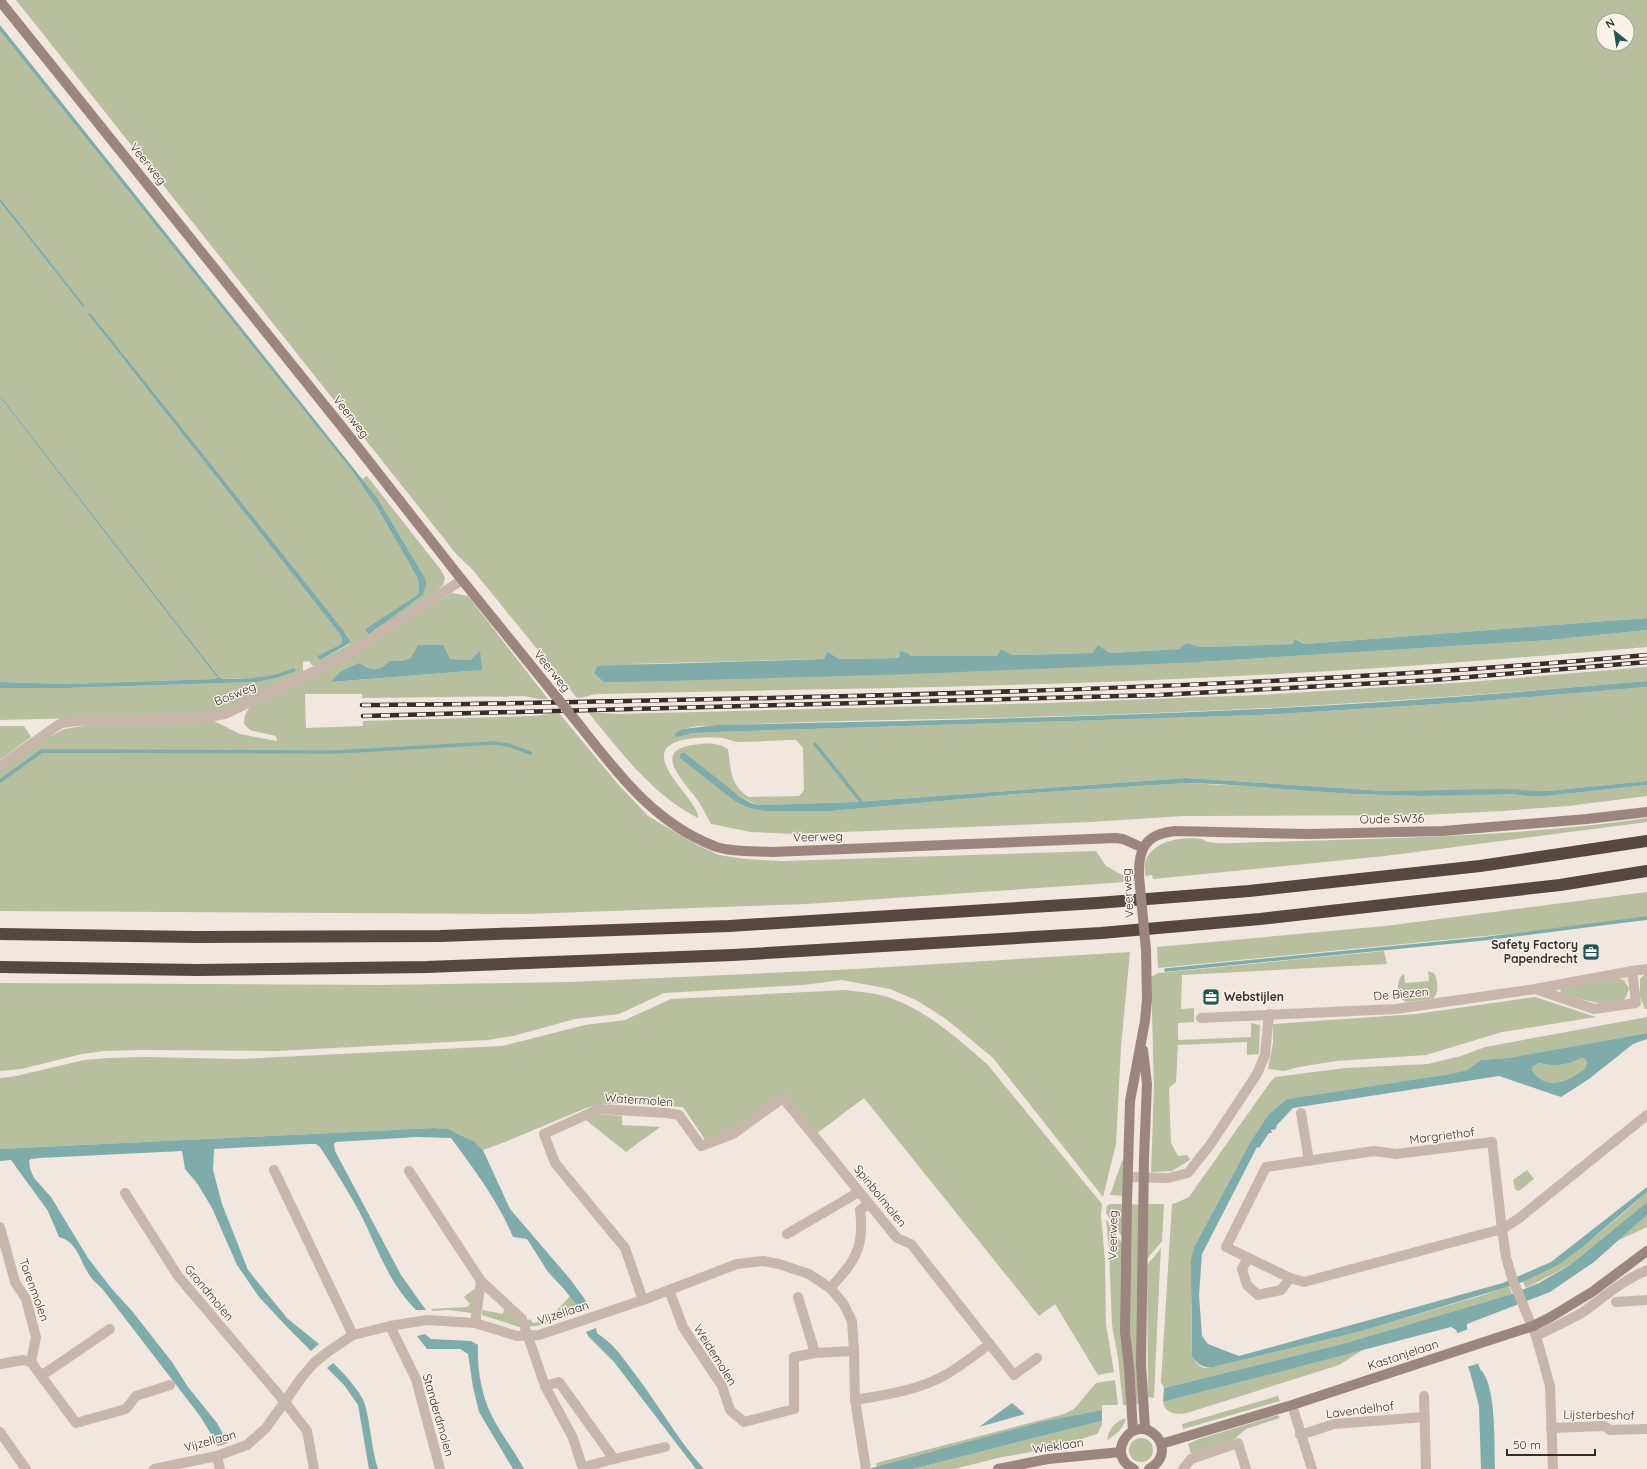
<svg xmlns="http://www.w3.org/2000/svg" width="1647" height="1469" font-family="Quicksand,sans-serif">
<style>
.green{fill:#b7bf9f;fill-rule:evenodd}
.water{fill:#7facaa;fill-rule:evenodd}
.pier{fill:#f1e7de}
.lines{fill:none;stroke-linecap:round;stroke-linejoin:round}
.stream{stroke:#7facaa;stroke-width:3.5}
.street{stroke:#c8b6ab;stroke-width:10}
.secondary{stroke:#9c857c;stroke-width:10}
.highway{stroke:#574641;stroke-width:12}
.rail-casing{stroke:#362d2a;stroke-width:4.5}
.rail{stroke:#f9f1ea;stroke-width:3;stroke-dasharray:9;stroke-linecap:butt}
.secondary-bridge{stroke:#9c857c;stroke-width:10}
.labels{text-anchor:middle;stroke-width:3;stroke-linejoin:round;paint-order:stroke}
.street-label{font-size:12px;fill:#362d2a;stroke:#f9f1ea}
.poi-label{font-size:12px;font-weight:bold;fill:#362d2a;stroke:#f9f1ea;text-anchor:end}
</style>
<rect width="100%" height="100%" fill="#f1e7de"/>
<g class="green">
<path d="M16,0H1647V618L1304,644L1296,639L1293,644L1201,647L1186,643L1179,649L1110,653L1098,645L1092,653L1013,655L1001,649L997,656H911L908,653L900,652L899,658L839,659L827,651L824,659L630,664L1200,662L1550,640L1647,630V647C1517,658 1387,669 1257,675C1038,687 817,689 597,694C589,695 584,698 577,698L472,569L457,555ZM1603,20H1627V44H1603Z"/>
<path d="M0,31L353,472L378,509L418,579L419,593L414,597L365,629L374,631L389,618L423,595L425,578L378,499L362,479L367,476L441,570L445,578L443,585L431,596L354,647L315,666L312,665L309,661L303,662V673L221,711L192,715L0,720V688H5V687L68,688L258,682L276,678L295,670L258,678L221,679L219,677L0,395V202L83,307L77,296L0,198ZM88,314L344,631L348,636L350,644L320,660L317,656L341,644L342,639L339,633Z"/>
<polygon points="0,397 217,675 215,679 67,684 0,682"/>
<path d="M452,593L468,596L548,699H539L523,696L362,698V694H305L306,728L363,726V721L532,716C542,716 549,713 559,713L617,783L648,816L697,845L719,855L744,859L783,861L1096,851L1106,866L1126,877V882L807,904L526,914L0,911V769L26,750L64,729L96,724L214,721L240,734L277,741L276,736L250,730L244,724L245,715L252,703L425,609ZM479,652L481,670L332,682L359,663C372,670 378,673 389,661H401L411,658L470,660Z"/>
<path d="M1647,667V681C1484,695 1320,707 1156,713C1004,719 851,719 698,726L683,729L677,737L694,733L716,732L1260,715L1471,702L1647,687V781L1547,791L1519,790L1386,791L1186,778L854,802L759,805C738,800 703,767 685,753L736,802L749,808L763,811H832L1017,794L1186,783L1245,786L1353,794L1422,796L1503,793L1526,796H1546L1647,785V796L1568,806L1502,811L1421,815L1184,816L1090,822L793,834L751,832L711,824C707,817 703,809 699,802C687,784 649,751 693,745C705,743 717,742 728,749C731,769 730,786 749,797L799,796L804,790L803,748L796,740C777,740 757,742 737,742C732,741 728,739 723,738C710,737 685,737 674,743C641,758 700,801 698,818C651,794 621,752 588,712L618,714L1046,703L1258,695L1469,682Z"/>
<polygon points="0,726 24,726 31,737 0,760"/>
<path d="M1647,818V822L1385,856L1153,879L1152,875L1145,876C1145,872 1144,867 1145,863C1150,841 1182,836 1201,839C1204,839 1206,842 1209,842C1218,844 1229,843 1237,843C1374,838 1512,838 1647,818Z"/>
<polygon points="1647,892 1647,920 1158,968 1157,947 1385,926"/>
<polygon points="1384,951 1387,964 1182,975 1181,1009 1194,1008 1194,1022 1178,1023 1178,1040 1251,1037 1251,1023 1260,1025 1259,1054 1247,1055 1247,1042 1178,1045 1176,1082 1169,1088 1171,1143 1178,1156 1187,1155 1190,1160 1172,1171 1151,1172 1154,1087 1151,977 1158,973"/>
<polygon points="1130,952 1121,1047 1116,1144 1103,1197 993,1058 946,1019 918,1001 890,989 842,980 803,985 664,993 619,1014 575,1019 513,1036 487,1040 276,1051 142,1050 104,1051 82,1054 21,1069 0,1071 0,983 380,985 570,982 855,969"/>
<path d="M1428,971L1434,973C1438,980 1440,995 1432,999L1406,1002C1397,998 1395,979 1404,974L1405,983L1429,981Z"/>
<polygon points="1647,972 1647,1009 1645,1009 1640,997 1640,979"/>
<path d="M1615,977L1624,980L1629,989L1625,999C1604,1009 1582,999 1561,993L1560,988Z"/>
<path d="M846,990C860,992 875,993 888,997C926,1010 957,1038 987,1064L1102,1204L1101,1216L1105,1260L1106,1324L1114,1372L1098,1375L1055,1304L1039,1316L864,1098L816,1134L785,1093L728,1132L706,1141L683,1107C652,1105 616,1099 586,1108L505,1142L483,1150C467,1136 454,1129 433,1128L0,1149V1078L16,1076L84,1060L108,1058L145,1057L240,1059L502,1046L585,1025L625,1020L671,999Z"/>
<polygon points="1535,997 1596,1017 1502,1032 1426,1055 1336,1061 1299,1067 1284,1071 1268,1069 1273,1043 1273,1024 1416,1014"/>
<polygon points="1647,1017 1647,1033 1508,1058 1481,1060 1467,1070 1450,1074 1287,1099 1268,1115 1251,1141 1194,1247 1191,1311 1192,1357 1198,1365 1204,1368 1213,1367 1362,1331 1483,1295 1509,1286 1512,1294 1349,1342 1164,1388 1161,1382 1172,1204 1176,1203 1189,1197 1271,1081 1275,1077 1345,1068 1428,1064 1461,1056 1485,1047"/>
<path d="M1581,1058H1584C1587,1062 1588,1064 1586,1069C1568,1081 1546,1092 1532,1070L1533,1066L1540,1063C1553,1067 1569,1065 1581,1058Z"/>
<polygon points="598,1114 622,1116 622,1125 660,1127 626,1152 586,1120"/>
<polygon points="1126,1160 1125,1196 1110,1195 1122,1161"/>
<polygon points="1527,1170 1534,1179 1519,1191 1515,1189 1513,1180"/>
<path d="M1647,1192V1202L1570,1265L1526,1288L1523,1282C1571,1260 1608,1227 1647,1192Z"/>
<polygon points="1110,1204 1124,1204 1123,1238 1106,1213 1107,1206"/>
<polygon points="1130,1204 1141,1205 1139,1404 1134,1404 1130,1334"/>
<polygon points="1149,1204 1164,1204 1162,1241 1147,1259 1147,1209"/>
<polygon points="1647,1215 1647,1227 1619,1240"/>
<polygon points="1106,1219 1123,1245 1128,1405 1123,1405 1118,1358 1112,1325 1109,1249"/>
<polygon points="1161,1248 1160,1265 1154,1398 1148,1397 1147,1265"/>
<polygon points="476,1289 472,1313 448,1310 433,1311 431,1309 467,1307 470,1304 464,1297 473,1290"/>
<polygon points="570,1296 577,1306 578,1312 542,1325 527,1327 527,1321 530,1319 533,1323 548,1320"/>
<polygon points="504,1309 519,1323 521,1326 519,1327 482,1315 482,1310 503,1314"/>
<path d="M1364,1349L1339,1365L1187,1413C1176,1415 1166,1414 1163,1402Z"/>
<polygon points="1115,1380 1118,1405 1102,1405 1102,1410 1044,1421 877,1467 876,1463 1064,1414 1074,1409 1096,1383"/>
<polygon points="1278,1396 1280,1401 1183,1429 1182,1424"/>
<polygon points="1278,1415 1280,1418 1246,1429 1233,1440 1191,1454 1188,1444 1196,1440"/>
<path d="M1126,1418C1124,1428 1116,1435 1107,1440C1109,1429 1115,1421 1126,1418Z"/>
<polygon points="1102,1421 1102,1425 1097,1434 1057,1447 998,1458 954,1469 913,1469"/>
<circle cx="1141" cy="1450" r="12"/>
</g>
<g class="water">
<polygon points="0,25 378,499 425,578 426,584 423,595 369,634 365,629 414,597 419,593 418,579 378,509 353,472 0,31"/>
<polygon points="0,198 77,296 84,305 83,307 0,202"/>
<polygon points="90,313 344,631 350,640 350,643 320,660 317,656 341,644 342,639 339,633 88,314"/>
<path d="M0,395L219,677L222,679C247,679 270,678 294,668L296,671L276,678L258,682L68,688H0V682L67,684L215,679L217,677L0,397Z"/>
<polygon points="1647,618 1647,630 1550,640 1200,662 913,674 625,682 604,682 594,673 598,666 824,659 827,651 839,659 899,658 900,651 908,653 911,656 997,656 1001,649 1013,655 1092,653 1098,645 1110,653 1179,649 1186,643 1201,647 1293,644 1295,639 1304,644"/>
<path d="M418,645H443L450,659L470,660L480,651L482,670L331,682L340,672L359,663C372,670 378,673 389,661H401L411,658Z"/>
<path d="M1647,681V687L1471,702L1260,715L716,732L694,733L677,737L674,734L683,729L716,725C897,721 1078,718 1259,709C1389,703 1518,692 1647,681Z"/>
<polygon points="682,753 685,753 739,796 751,803 759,805 854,802 1186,778 1386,791 1504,789 1547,791 1647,781 1647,785 1546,796 1526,796 1511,794 1422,796 1353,794 1216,784 1186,783 1017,794 832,811 763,811 749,808 736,802 680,758 680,755"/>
<path d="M1647,1033V1039L1633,1044L1589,1079L1561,1097L1499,1076L1293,1108L1277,1125L1276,1129L1271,1130L1272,1133H1269L1259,1148L1257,1147L1202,1254L1199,1295L1202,1336L1208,1344L1239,1356L1503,1283L1551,1262L1647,1187V1192L1585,1245L1558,1265L1523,1282L1362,1331L1213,1367C1202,1368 1199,1365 1192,1357L1191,1260L1194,1247L1251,1141L1268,1115L1287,1099L1450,1074L1467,1070L1481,1060L1508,1058ZM1581,1058H1584C1587,1062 1588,1064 1585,1069C1568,1081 1546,1092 1532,1070L1533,1066L1540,1063C1553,1067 1569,1065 1581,1058Z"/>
<path d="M433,1128L448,1129L473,1141L483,1150L510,1209L570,1279L584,1298L588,1306L578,1310L577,1306L564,1289L548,1272L527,1239L513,1237C498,1201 474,1169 451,1138L417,1137L336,1142L334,1144L335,1151L401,1275L426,1310H416C388,1282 378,1249 361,1215C349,1192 334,1169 320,1147L316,1144H309L214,1149L213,1170L222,1204L248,1270L287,1318L319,1344L311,1351L288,1328L259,1297L237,1265L212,1208L197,1183L185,1169L182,1151L40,1158L31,1159L29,1161L30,1169L34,1178L51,1197L88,1258L112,1289L132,1311L172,1362L188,1387L217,1423L228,1443L218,1446L200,1416L104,1291C101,1287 96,1283 93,1280C80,1265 80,1243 59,1237L48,1211L11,1160L0,1161V1149Z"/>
<path d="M1647,1202V1215L1594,1262L1550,1292L1467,1324V1328L1480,1369C1497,1384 1494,1447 1495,1469H1481L1479,1406L1471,1376L1457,1332L1456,1330L1451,1327L1163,1402L1164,1388L1349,1342L1512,1294L1539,1283L1570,1265Z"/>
<path d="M596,1328L597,1333C613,1344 621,1355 632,1370C657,1402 677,1439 704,1469H696L614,1362L588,1336L586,1332Z"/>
<path d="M425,1334L431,1339L471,1341L478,1345C477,1368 481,1393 491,1414C500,1433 514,1450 524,1469H513L479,1412L473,1387L468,1354L460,1349H427L417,1336Z"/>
<path d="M333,1363C342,1371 363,1394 365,1405C371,1426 371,1448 378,1469H369L358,1405L344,1385L327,1368Z"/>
<polygon points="1012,1403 1025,1414 979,1427"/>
<polygon points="1102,1410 1102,1421 913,1469 868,1469 1044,1421"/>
</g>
<polygon class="pier" points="1469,1329 1481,1363 1466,1367 1455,1334"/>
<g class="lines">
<g class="stream">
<polyline points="815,744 863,804"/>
<polyline points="0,781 42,751 336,752 495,743 508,745 530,753"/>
<polyline points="1166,970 1482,939 1647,918"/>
</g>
<g class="street">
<polyline points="0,766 61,723 76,721 197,719 225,714 342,658 462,580"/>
<polyline points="1632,971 1647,969"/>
<polyline points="1201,1018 1396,1009 1535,989 1632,971 1636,1003 1594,1009 1535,989"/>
<polyline points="1301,1113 1309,1161"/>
<polygon points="1492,1142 1502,1229 1304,1282 1290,1278 1226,1247 1266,1167 1374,1151 1396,1154"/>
<polyline points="274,1170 353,1335"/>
<polyline points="409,1171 481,1281 475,1323"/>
<polyline points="1127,1177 1168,1178 1188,1173 1210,1145 1257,1074 1265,1055 1269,1014"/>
<polyline points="125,1193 178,1276 284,1401 307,1431 314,1469"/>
<polyline points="0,1227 15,1282 26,1299 36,1337 31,1362"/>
<polyline points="787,1234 859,1192"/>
<polyline points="1248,1258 1242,1269 1247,1285 1258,1295 1281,1290 1290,1278"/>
<polyline points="481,1281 522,1319 545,1386 573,1438 583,1469"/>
<path d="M830,1288C855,1262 865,1247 860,1210L868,1204"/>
<polyline points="669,1290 683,1327 722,1386 730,1410 744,1422 794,1409 794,1357 815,1353 854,1351"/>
<polyline points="798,1297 815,1353"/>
<polyline points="643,1300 625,1248 555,1163 544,1134 599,1109 667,1113 679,1115 701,1146 733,1134 783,1098 897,1238 911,1244 1014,1375 1037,1358"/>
<polyline points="1616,1302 1647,1300"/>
<polyline points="390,1326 416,1379 440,1469"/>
<path d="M1536,1336C1552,1328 1568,1321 1583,1312C1604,1297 1623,1280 1647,1270"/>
<polyline points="0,1364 23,1360 31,1362 76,1423 126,1409 136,1396 170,1385"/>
<polyline points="41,1376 110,1329"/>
<polyline points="545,1386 559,1382 614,1459 665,1447"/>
<polyline points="1424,1396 1426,1469"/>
<path d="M855,1400C885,1395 920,1390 947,1374C962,1365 976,1354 990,1344"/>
<polyline points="1292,1405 1312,1469"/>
<polyline points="1551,1428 1604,1426 1610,1430 1647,1429"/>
<polyline points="0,1432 26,1469"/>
<polyline points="1300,1435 1334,1424 1425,1417"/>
<polyline points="217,1456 220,1469"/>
<polyline points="583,1467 614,1459"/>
<polyline points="154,1469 217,1456 247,1445 266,1428 302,1377 314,1363 329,1351 353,1335 390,1326 427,1320 475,1323 517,1336 539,1335 643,1300 737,1264 763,1261 779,1264 809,1274 830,1288 843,1303 852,1321 854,1351 855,1400 866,1469"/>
<polyline points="1183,1469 1191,1459 1238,1443 1246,1469"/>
<polyline points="1553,1469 1550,1386 1536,1336 1512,1278 1506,1257 1502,1229 1518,1219 1647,1115"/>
</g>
<g class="secondary">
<polyline points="0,1 342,427 462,580 558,699"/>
<path d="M569,712C611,764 649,821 714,846C728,852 756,851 772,852L1115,838L1123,839L1143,848"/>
<path d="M1139,876C1138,848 1146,834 1175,831L1309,834L1443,831L1587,819L1647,812"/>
<polyline points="1143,1050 1147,1084 1144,1158 1141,1364 1145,1429"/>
<polyline points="1133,1431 1129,1367 1125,1332 1127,1201 1130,1101 1145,1021 1147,999 1146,950"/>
<polyline points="1161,1444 1292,1405 1533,1326 1549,1318 1592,1292 1647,1251"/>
<polyline points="998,1469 1048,1459 1121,1452"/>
<path d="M1134,1469C1104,1455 1132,1415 1154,1434C1159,1438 1162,1444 1162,1450C1162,1459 1156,1465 1149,1469"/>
</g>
<g class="highway">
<polyline points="0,934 195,937 440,936 729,926 1097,903 1249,891 1480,866 1647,841"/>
<polyline points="0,967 198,970 427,967 733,955 1101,933 1260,919 1560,885 1647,871"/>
</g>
<g class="rail-casing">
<g id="rail">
<path d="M362,705C526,704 690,700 853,696C1118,689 1383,679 1647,655"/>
<polyline points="363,716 1159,695 1433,680 1647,662"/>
</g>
</g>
<use href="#rail" class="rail"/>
<g class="secondary-bridge">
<polyline points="558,699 569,712"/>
<polyline points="1139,876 1146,950"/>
</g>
</g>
<defs>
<g id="office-square" transform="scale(0.9)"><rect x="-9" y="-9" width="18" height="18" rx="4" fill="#225554" stroke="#f9f1ea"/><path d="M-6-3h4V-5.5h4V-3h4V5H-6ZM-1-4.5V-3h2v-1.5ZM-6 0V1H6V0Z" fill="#fff"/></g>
</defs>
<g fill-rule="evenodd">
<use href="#office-square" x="1591" y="952"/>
<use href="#office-square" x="1211" y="997"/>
</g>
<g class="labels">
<g class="street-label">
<text transform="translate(148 164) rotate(51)" y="4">Veerweg</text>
<text transform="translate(351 417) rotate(52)" y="4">Veerweg</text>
<text transform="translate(552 671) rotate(51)" y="4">Veerweg</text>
<text transform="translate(235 694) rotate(-22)" y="4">Bosweg</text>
<text transform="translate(1392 819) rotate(-1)" y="4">Oude SW36</text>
<text transform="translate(818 837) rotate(-2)" y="4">Veerweg</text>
<text transform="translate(1128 893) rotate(-94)" y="4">Veerweg</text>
<text transform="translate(1401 994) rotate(-5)" y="4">De Biezen</text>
<text transform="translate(639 1100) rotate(4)" y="4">Watermolen</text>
<text transform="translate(1442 1136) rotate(-7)" y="4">Margriethof</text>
<text transform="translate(880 1196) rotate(51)" y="4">Spinbolmolen</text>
<text transform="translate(1113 1235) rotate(-89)" y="4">Veerweg</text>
<text transform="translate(34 1290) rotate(70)" y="4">Torenmolen</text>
<text transform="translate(209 1293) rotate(50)" y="4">Grondmolen</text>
<text transform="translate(563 1313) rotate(-18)" y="4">Vijzellaan</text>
<text transform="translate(715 1355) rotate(58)" y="4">Weidemolen</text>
<text transform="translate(1403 1355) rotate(-18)" y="4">Kastanjelaan</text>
<text transform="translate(1360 1410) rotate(-7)" y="4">Lavendelhof</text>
<text transform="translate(438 1415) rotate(74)" y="4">Standerdmolen</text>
<text transform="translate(1599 1415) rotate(1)" y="4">Lijsterbeshof</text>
<text transform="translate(210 1441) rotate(-15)" y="4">Vijzellaan</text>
<text transform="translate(1058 1446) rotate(-8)" y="4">Wieklaan</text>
</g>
<g class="poi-label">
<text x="1578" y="949">Safety Factory<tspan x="1578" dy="14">Papendrecht</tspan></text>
<text x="1224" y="1001" text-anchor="start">Webstijlen</text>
</g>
</g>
<g transform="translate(1615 32) rotate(330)"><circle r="19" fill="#f9f1ea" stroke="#aba39d"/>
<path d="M0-3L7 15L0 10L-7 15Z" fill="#225554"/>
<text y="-6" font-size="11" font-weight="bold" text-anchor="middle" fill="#362d2a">N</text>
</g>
<path d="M1507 1449v6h88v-6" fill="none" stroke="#362d2a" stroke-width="2"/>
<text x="1513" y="1449" font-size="12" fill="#362d2a" stroke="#f9f1ea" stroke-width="3" paint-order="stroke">50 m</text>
</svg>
